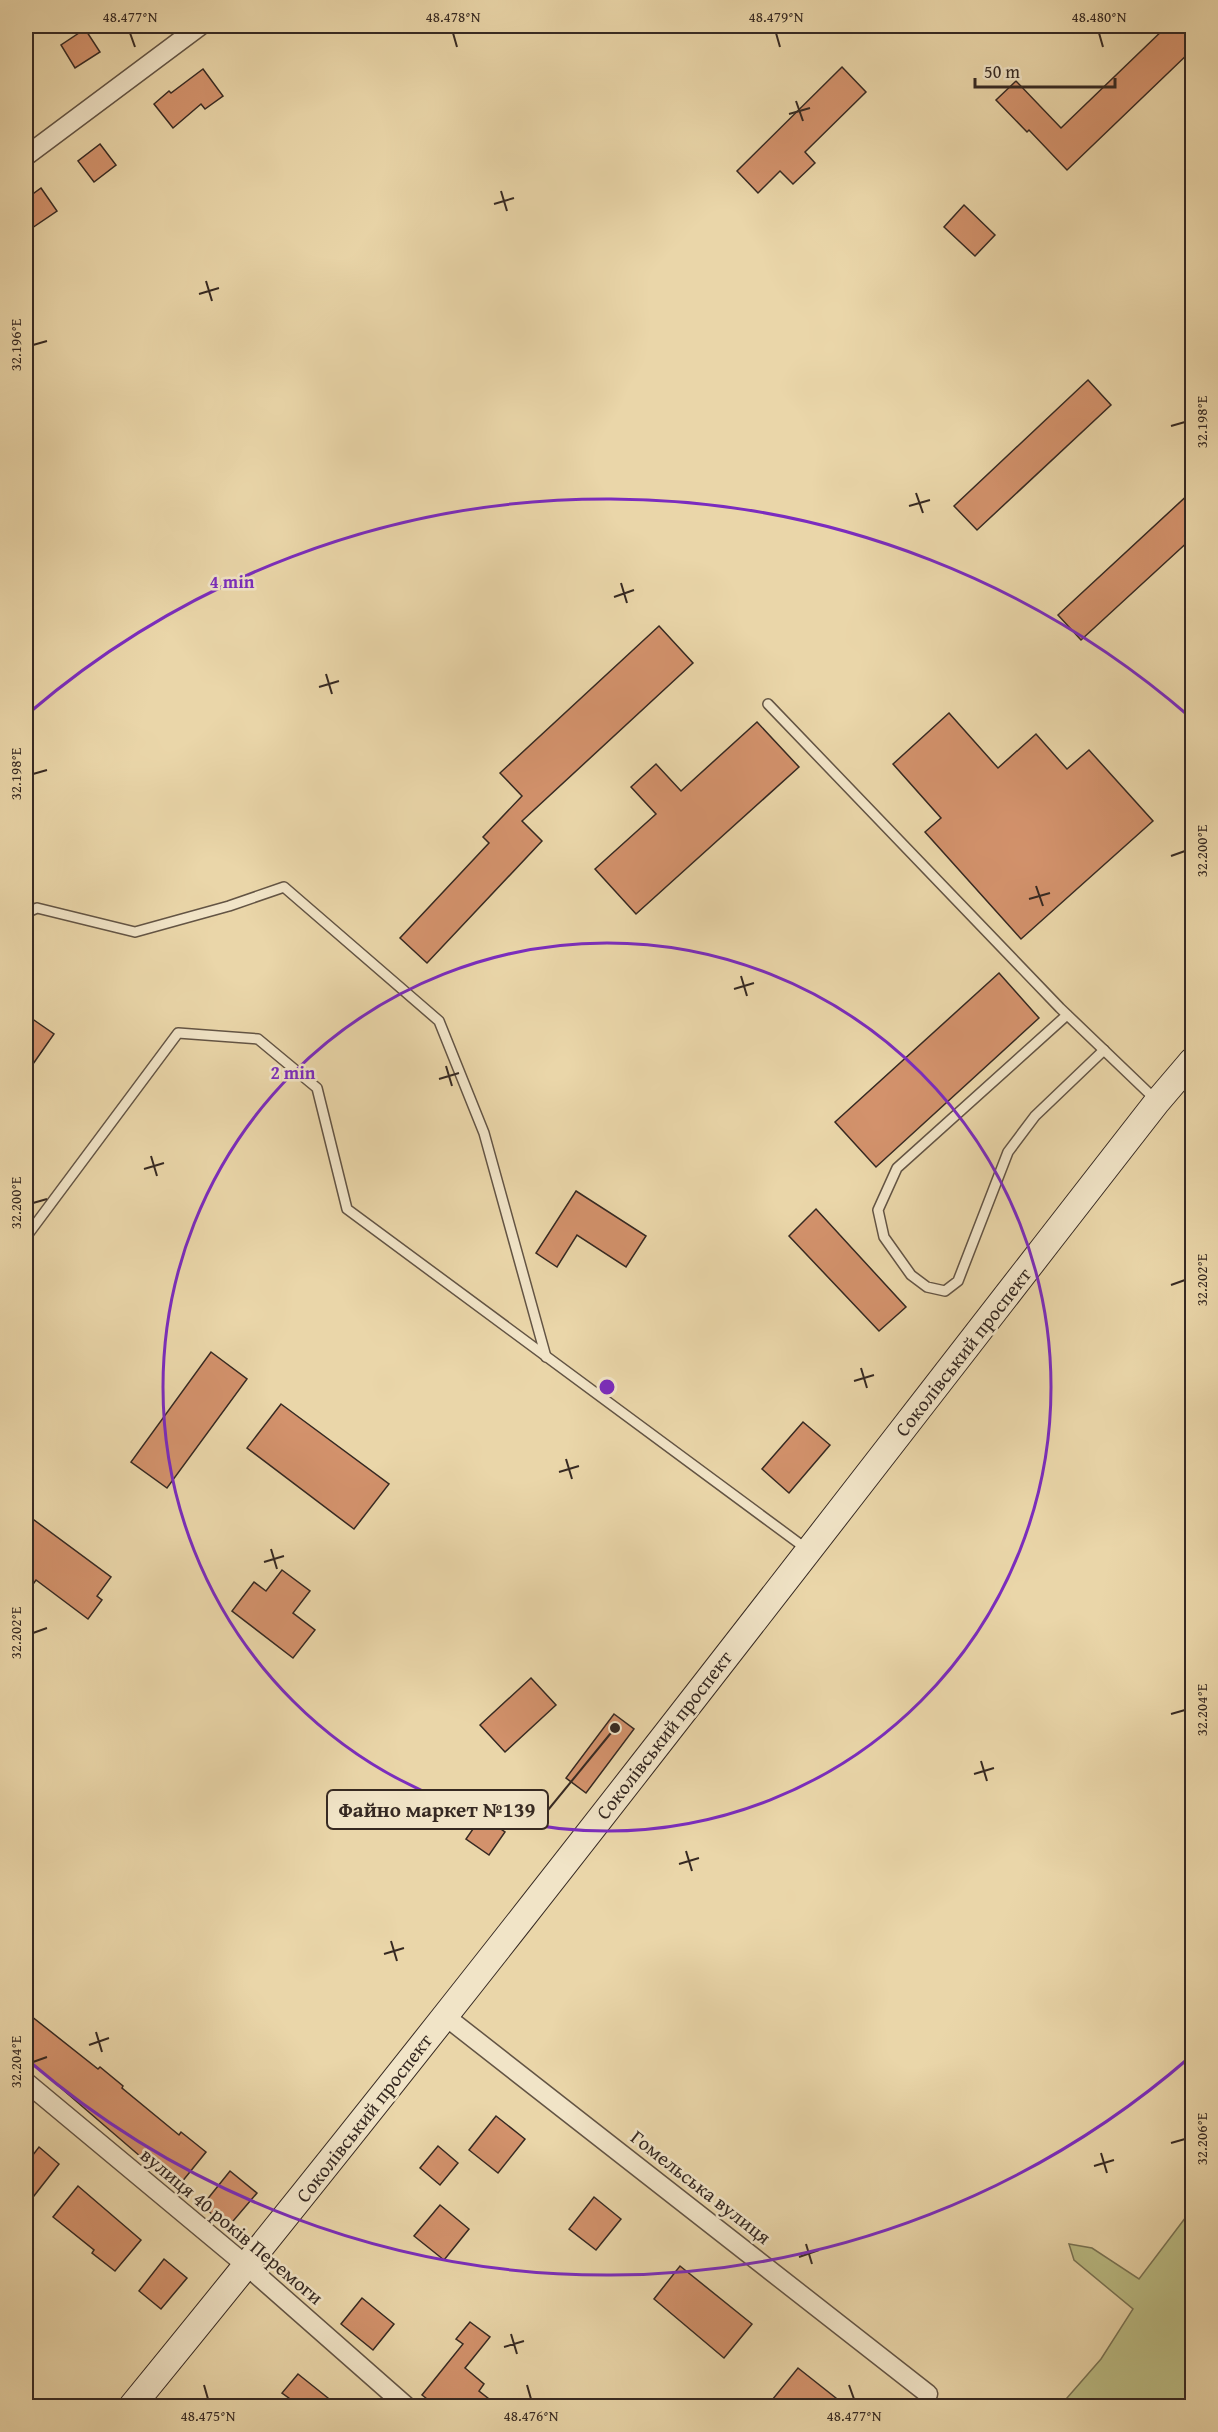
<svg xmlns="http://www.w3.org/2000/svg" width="1218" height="2432" font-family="'Gentium Book Plus',serif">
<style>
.green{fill:#bbbd85;stroke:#787354;stroke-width:1.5}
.building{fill:#d3926c;stroke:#362922;stroke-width:1.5}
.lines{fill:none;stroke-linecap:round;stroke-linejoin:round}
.lane-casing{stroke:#635444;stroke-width:12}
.street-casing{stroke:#635444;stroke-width:21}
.secondary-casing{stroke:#362922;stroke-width:28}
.lane{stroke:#f1e4c7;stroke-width:9}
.street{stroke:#f1e4c7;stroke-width:18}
.secondary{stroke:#f1e4c7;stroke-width:26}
.ticks{fill:none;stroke:#362922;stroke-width:2}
.ring{fill:none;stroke:#7b2cbf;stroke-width:3}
.labels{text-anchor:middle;stroke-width:5;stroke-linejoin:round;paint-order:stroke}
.street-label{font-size:20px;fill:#362922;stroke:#f1e4c7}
.centre{fill:#7b2cbf;stroke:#f1e4c7;stroke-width:3}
.ring-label{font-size:18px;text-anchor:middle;font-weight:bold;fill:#7b2cbf;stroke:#f1e4c7;stroke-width:5;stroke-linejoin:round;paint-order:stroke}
.leader{fill:none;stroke:#362922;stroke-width:2}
.callout-dot{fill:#362922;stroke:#f1e4c7;stroke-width:2}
.callout{fill:#f1e4c7;stroke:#362922;stroke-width:2}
.callout-label{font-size:21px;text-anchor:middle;font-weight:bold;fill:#362922}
.neatline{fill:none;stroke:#362922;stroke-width:2}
.ticks-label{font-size:15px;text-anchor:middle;fill:#362922}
</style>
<rect width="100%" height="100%" fill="#ead6a9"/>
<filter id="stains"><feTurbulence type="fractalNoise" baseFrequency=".00333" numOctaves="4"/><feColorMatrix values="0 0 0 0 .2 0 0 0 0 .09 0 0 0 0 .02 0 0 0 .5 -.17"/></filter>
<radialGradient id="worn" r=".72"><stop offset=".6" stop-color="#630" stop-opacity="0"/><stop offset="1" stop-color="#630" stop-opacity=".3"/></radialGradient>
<polygon class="green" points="1192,2209 1192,2406 1060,2406 1101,2359 1133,2309 1074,2260 1069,2244 1092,2248 1139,2279"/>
<g class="building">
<polygon points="1167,26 1192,26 1192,50 1067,170 1029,130 1027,132 996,100 1016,81 1061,128"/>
<polygon points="85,29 100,52 75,68 61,45"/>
<polygon points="842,67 866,92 805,152 815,163 793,184 780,171 758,193 737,171"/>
<polygon points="203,69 223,96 205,109 201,104 173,128 154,104 169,91 171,93"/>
<polygon points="100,144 116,165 94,182 78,161"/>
<polygon points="41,188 57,211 32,228 26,219 26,199"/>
<polygon points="964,205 995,235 975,256 944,227"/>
<polygon points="1088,380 1111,405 977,530 954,506"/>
<polygon points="1192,491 1192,538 1081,640 1058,615"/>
<polygon points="659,626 693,663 522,821 542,841 427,963 400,938 489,843 483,837 522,796 500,773"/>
<polygon points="949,713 998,768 1036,734 1067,769 1089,750 1153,821 1021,939 925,832 941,818 893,764"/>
<polygon points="757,722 799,767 636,914 595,869 656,814 631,787 656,764 681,791"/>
<polygon points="999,973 1039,1018 876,1167 835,1122"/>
<polygon points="31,1018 54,1034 26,1074 26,1026"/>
<polygon points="576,1191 646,1236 626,1267 577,1235 557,1267 536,1253"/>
<polygon points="816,1209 906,1307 879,1331 789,1236"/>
<polygon points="211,1352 247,1379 167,1488 131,1462"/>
<polygon points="281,1404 389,1484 354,1529 247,1448"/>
<polygon points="803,1422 830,1445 789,1493 762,1469"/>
<polygon points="26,1514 111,1577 97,1596 102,1600 88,1619 36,1580 26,1594"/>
<polygon points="282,1570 310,1591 293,1613 315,1630 293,1658 232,1611 254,1582 266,1591"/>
<polygon points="531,1678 556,1705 505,1752 480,1725"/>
<polygon points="614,1714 634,1729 586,1793 566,1778"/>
<polygon points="482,1816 505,1832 489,1855 466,1839"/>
<polygon points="26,2012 98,2069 100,2067 123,2086 122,2088 179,2135 181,2132 206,2152 177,2188 26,2058"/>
<polygon points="496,2116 525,2139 498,2173 469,2150"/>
<polygon points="438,2146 458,2163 440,2185 420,2168"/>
<polygon points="39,2147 59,2164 26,2206 26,2164"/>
<polygon points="230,2171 257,2193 228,2227 202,2206"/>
<polygon points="78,2186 141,2240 115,2271 92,2253 94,2250 53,2217"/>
<polygon points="594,2197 621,2219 596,2250 569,2229"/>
<polygon points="440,2205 469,2229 444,2260 414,2236"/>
<polygon points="164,2259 187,2278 161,2309 139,2291"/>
<polygon points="680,2266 752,2324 724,2358 654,2299"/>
<polygon points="362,2298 394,2324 373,2350 341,2324"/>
<polygon points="470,2322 490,2337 465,2368 484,2384 479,2391 498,2406 436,2406 422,2395 463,2344 456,2339"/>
<polygon points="798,2368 846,2406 780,2406 772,2400"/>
<polygon points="298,2374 328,2398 321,2406 300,2406 282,2393"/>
</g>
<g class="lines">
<g class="lane-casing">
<g id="lane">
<polyline points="768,704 1060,1008 1156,1100"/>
<polyline points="26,913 37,908 135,932 229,906 284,887 439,1021 484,1133 546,1357"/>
<polyline points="1067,1015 897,1168 878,1210 884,1237 911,1275 927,1287 945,1291 958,1281 1008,1152 1035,1116 1104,1050"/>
<polyline points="26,1237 178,1033 258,1039 317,1088 347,1209 808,1550"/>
</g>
</g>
<g class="street-casing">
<g id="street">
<polyline points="26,156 200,26"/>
<polyline points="445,2016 928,2394"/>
<polyline points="26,2082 247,2266 406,2406"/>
</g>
</g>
<g class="secondary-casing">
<path id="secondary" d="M132,2406C482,1978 817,1538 1157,1102L1192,1061"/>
</g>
<use href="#lane" class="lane"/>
<use href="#street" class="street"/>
<use href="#secondary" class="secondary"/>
</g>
<path class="ticks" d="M130,33L135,47M453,33L457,47M776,33L780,47M1099,33L1103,47M796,101L803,121M789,114L810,108M501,191L507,211M494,204L514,198M206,281L212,301M199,294L219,288M33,345L47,341M1171,426L1185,422M916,493L923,513M909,506L930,500M621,583L627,603M614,597L634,590M326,674L332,694M319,687L339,681M33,774L47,770M1171,856L1185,851M1036,886L1043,906M1029,899L1050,893M741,976L747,996M734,989L754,983M446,1066L452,1086M439,1079L459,1073M151,1156L157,1176M144,1169L164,1163M33,1203L47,1199M1171,1285L1185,1280M861,1368L867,1388M854,1381L874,1375M566,1459L572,1479M559,1472L579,1466M271,1549L277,1569M264,1562L284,1556M33,1633L47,1628M1171,1714L1185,1710M981,1761L987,1781M974,1774L994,1768M686,1851L692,1871M679,1864L699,1858M391,1941L397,1961M384,1954L404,1948M96,2032L102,2052M89,2045L109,2038M33,2062L47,2057M1171,2143L1185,2139M1101,2153L1107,2173M1094,2166L1114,2160M806,2244L812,2264M799,2257L819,2250M511,2334L517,2354M504,2347L524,2341M204,2385L208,2399M527,2385L531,2399M849,2385L854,2399"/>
<g class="ring">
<circle cx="607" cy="1387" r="444"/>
<path d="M1190 2057A888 888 0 0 1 30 2062M30 712A888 888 0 0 1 1190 717"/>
</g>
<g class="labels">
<g class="street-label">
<text transform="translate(963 1352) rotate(-52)" y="7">Соколівський проспект</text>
<text transform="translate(664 1735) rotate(-52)" y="7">Соколівський проспект</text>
<text transform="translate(364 2118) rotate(-52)" y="7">Соколівський проспект</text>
<text transform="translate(701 2187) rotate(38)" y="7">Гомельська вулиця</text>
<text transform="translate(232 2226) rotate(40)" y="7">вулиця 40 років Перемоги</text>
</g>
</g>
<circle cx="607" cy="1387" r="9" class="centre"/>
<g class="ring-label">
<text x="232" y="588">4 min</text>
<text x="293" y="1079">2 min</text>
</g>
<path class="leader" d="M615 1728L548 1810"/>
<circle class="callout-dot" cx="615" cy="1728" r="6"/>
<rect class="callout" x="327" y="1790" width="221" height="39" rx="6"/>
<g class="callout-label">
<text x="437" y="1817">Файно маркет №139</text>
</g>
<rect width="1218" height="2432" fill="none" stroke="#ead6a9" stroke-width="66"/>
<path d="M975 78v9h140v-9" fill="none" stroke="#362922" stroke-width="3"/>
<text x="984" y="78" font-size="18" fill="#362922" stroke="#f1e4c7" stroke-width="4.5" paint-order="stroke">50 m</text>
<rect x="33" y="33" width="1152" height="2366" class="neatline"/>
<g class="ticks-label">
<text x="130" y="22">48.477°N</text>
<text x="453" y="22">48.478°N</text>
<text x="776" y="22">48.479°N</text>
<text x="1099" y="22">48.480°N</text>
<text transform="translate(16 345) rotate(-90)" y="5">32.196°E</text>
<text transform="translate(1202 422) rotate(-90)" y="5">32.198°E</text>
<text transform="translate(16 774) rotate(-90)" y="5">32.198°E</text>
<text transform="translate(1202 851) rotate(-90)" y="5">32.200°E</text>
<text transform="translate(16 1203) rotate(-90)" y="5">32.200°E</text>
<text transform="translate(1202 1280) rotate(-90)" y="5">32.202°E</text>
<text transform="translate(16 1633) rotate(-90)" y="5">32.202°E</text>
<text transform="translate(1202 1710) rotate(-90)" y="5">32.204°E</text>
<text transform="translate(16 2062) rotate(-90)" y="5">32.204°E</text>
<text transform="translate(1202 2139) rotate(-90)" y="5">32.206°E</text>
<text x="208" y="2421">48.475°N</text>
<text x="531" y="2421">48.476°N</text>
<text x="854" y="2421">48.477°N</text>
</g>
<rect width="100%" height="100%" filter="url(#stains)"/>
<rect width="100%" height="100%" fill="url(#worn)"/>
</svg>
